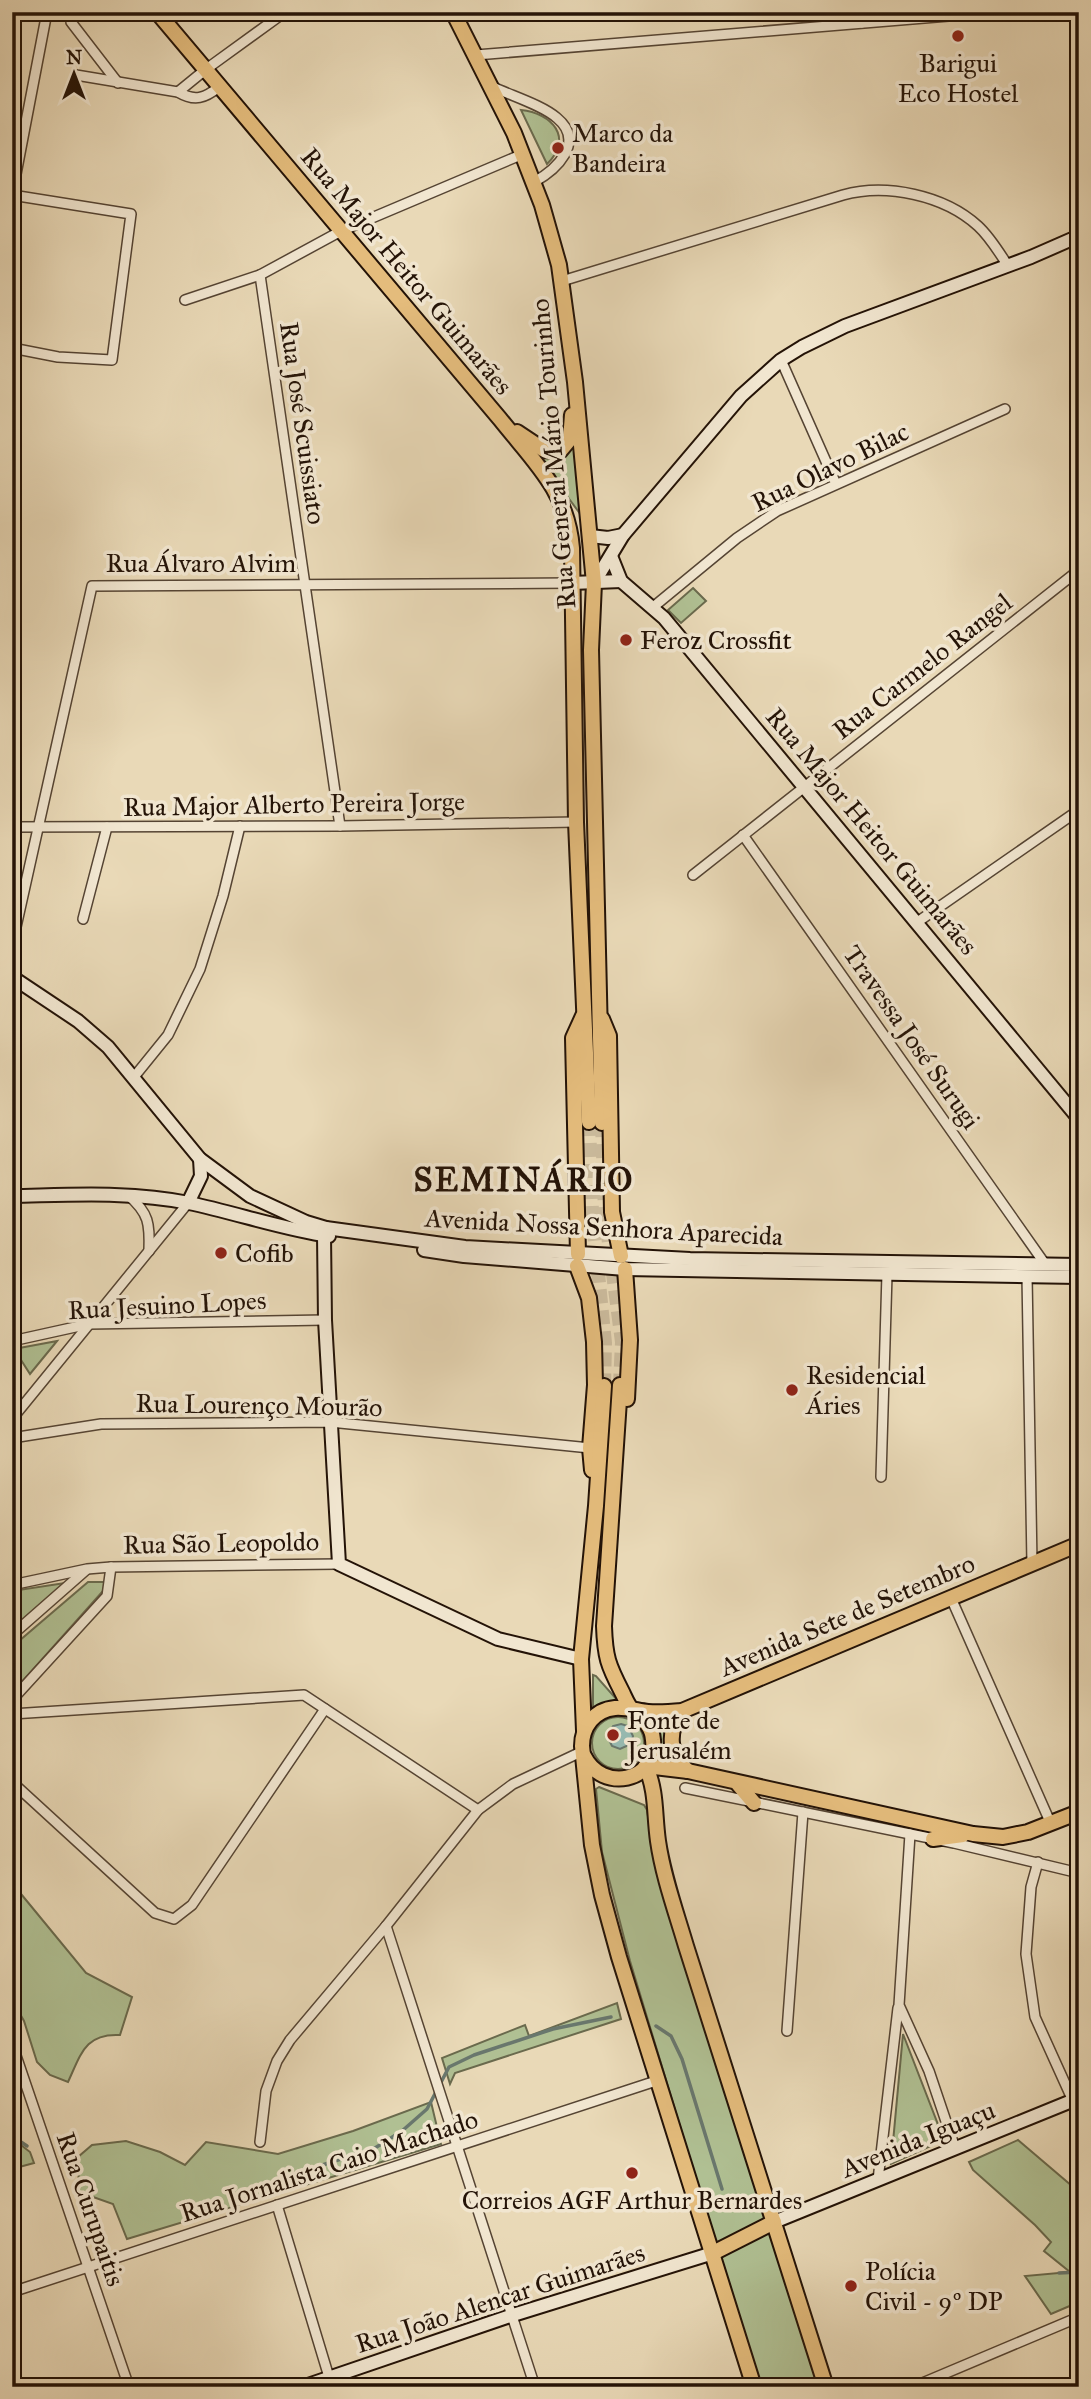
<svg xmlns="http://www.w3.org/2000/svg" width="1091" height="2399" font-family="'IM FELL Great Primer',serif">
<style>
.green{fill:#b0c093;stroke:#6a6a4d;stroke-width:2}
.water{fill:#97bab1;stroke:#69776d;stroke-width:2}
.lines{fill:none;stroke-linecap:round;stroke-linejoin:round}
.stream{stroke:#69776d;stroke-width:3.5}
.primary-tunnel{stroke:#cbbb9d;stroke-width:14;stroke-dasharray:14 7;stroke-linecap:butt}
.street-casing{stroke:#543;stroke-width:12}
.secondary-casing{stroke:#241307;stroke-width:16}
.primary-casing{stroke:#241307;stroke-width:18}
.street{stroke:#f1e6d0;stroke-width:9}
.secondary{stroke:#f1e6d0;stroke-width:12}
.primary{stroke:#e4bc7c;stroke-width:14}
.poi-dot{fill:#8f2418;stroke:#f1e6d0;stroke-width:2.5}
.labels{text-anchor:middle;stroke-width:7;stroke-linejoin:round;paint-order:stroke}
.poi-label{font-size:26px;fill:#241307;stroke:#f1e6d0;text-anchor:start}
.street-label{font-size:26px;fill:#241307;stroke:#f1e6d0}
.district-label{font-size:33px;font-weight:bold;letter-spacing:2px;fill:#241307;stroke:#f1e6d0}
</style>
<rect width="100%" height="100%" fill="#e9d9b7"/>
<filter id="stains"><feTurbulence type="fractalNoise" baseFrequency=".00286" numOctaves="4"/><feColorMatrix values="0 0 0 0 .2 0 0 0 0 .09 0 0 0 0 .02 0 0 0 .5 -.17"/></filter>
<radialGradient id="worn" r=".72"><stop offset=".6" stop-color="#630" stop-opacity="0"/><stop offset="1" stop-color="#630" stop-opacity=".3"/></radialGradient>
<g class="green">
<path d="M521,110C552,113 574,138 547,164Z"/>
<polygon points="577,444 581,515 539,458 560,459"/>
<polygon points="693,588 706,601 681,623 668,610"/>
<polygon points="57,1341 30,1374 14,1349"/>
<polygon points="88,1582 107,1582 103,1591 12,1693 12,1647"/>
<polygon points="65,1583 12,1629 12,1591"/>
<polygon points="593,1675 596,1676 619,1702 593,1711"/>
<circle cx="618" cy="1743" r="26"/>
<path d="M650,1717L671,1721L676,1763H661C663,1747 658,1731 650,1717Z"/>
<polygon points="599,1787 644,1805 647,1810 657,1874 774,2222 823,2387 759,2387 630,1961 602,1852 596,1789"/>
<path d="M12,1883L86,1973L132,1997L120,2035C85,2033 81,2054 68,2082L50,2075L37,2062L24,2021L12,2000Z"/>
<polygon points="617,2003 621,2019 455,2073 450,2084 442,2058 525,2025 529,2036"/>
<polygon points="903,2034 944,2140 891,2164"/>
<polygon points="431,2102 441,2144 127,2239 113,2204 79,2192 78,2157 92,2145 126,2141 160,2152 185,2165 206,2142 278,2154 353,2131"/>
<polygon points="12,2138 30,2152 34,2163 12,2169"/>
<polygon points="1018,2140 1079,2192 1079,2302 1051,2314 1025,2276 1070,2272 1044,2251 1051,2242 1035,2225 973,2170 969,2162"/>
</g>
<polygon class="water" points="621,1724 628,1726 633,1736 631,1744 620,1749 612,1746 608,1738 613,1726"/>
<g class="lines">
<g class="stream">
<polyline points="656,2026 671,2036 682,2059 722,2189"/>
<polyline points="12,2136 27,2146"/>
<polyline points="276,2180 375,2148 402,2131 427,2109 449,2067 474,2055 553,2029 611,2017"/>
<polyline points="1059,2273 1079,2272"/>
</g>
<g class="primary-tunnel">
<polyline points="589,1122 592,1213 605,1343 604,1386"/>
<polyline points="602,1123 605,1213 622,1342 620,1385"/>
</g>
<g class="street-casing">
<g id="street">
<polyline points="71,22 118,83"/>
<polyline points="862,23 879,12"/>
<polyline points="476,55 997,12"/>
<path d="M76,75L178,92C195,102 205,98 219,87"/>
<path d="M493,87C512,96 542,105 557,118C586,142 556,170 534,182"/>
<polyline points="178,92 205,70 285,12"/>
<polyline points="12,195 131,214 112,360 58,357 12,348"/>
<polyline points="12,195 47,12"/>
<polyline points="260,275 340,826"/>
<path d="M562,281L843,195C886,183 944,195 978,226C990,237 999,252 1008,266"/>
<polyline points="185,300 260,275 341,231 523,154"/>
<polyline points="781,360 836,484"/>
<polyline points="652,608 737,538 777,511 1005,409"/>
<polyline points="12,827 340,826 576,822"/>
<polyline points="743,835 1045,1264"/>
<polyline points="693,875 1079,570"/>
<polyline points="83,919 107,827"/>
<polyline points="916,923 1079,810"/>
<polyline points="12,945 92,586 572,583"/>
<polyline points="134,1077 168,1035 200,969 223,896 240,826"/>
<path d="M128,1195C149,1213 150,1224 149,1251"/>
<polyline points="1027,1276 1032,1564"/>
<polyline points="12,1341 89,1324 325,1320"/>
<polyline points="12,1419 188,1203"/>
<polyline points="12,1438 101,1424 330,1422 590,1448"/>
<polyline points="881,1477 887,1274"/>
<polyline points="12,1585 87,1569 111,1567 339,1564"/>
<polyline points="951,1598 1051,1824"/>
<polyline points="12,1635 86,1570"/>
<polyline points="12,1700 107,1596 111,1567"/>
<polyline points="12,1714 304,1695 478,1810"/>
<polyline points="12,1782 155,1913 174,1919 192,1905 325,1709"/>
<polyline points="685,1788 954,1843 1079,1873"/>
<polyline points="910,1834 899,2005 929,2071 955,2148"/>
<polyline points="1038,1862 1031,1887 1026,1954 1035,2017 1073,2101 1079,2106"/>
<polyline points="386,1926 535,2387"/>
<polyline points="787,2031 803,1812"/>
<polyline points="12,2044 129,2387"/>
<polyline points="260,2142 266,2091 277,2061 290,2040 386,1926 478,1810 513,1784 583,1751"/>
<polyline points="878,2180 898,2008"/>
<polyline points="277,2205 332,2387"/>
<polyline points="12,2292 659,2080"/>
<polyline points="913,2387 1079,2317"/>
</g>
</g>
<g class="secondary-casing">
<g id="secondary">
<polyline points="590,536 608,538 623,535"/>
<polyline points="611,556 621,581 664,618 1079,1119"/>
<polyline points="572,583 621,581"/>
<polyline points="594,583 623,535 741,396 781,360 802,347 845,326 1031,257 1079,236"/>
<polyline points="12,977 78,1021 108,1047 200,1159 250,1196 306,1222 326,1228 465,1247 690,1259 1079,1265"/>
<path d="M12,1196C71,1195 130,1191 189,1203C236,1213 282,1229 329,1236"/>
<polyline points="188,1203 201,1176 200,1159"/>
<polyline points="326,1228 324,1235 325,1320 339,1564 498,1639 581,1659"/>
<polyline points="424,1250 464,1256 625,1269 1079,1277"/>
<polyline points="774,2222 1079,2098"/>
<polyline points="302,2387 513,2315 713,2253"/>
</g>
</g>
<g class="primary-casing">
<g id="primary">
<path d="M157,12L500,419C534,462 567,490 572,548L576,822L589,1122"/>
<polyline points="453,12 514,133 542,205 559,265 575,382 594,583 591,650 602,1123"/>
<polyline points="517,432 544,450 560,451 570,439 572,415"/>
<polyline points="602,1019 609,1036 612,1212 621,1256"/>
<polyline points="578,1254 573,1038 583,1016"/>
<polyline points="577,1266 589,1298 594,1342 595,1385 590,1448 592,1470"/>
<polyline points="625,1269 630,1340 627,1399"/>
<path d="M682,1711C667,1731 668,1755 688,1771"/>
<polyline points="584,1731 581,1659 596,1506 604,1386"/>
<path d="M584,1756C602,1793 658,1782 653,1740C652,1725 643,1720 633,1711C628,1706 625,1698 622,1692C608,1665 605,1657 604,1626L620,1385"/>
<path d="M646,1766C657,1794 654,1812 658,1841C663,1876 676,1912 686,1946L826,2387"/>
<polyline points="646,1766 688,1771 973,1834 1003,1837 1028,1832 1079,1812"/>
<polyline points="738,1784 754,1803"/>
<polyline points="933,1839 963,1835"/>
<polyline points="713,2253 774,2222"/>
<path d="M754,2387L619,1957L602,1895L592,1845L582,1746C582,1727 594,1710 615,1708C626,1707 638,1711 648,1712C660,1713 671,1712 682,1711L1079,1544"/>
</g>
</g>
<use href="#street" class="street"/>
<use href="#secondary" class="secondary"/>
<use href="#primary" class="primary"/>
</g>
<g class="poi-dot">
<circle cx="958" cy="36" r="7"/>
<circle cx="558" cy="148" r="7"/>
<circle cx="626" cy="640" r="7"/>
<circle cx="221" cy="1253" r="7"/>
<circle cx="792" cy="1390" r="7"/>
<circle cx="613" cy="1735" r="7"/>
<circle cx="632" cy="2173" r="7"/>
<circle cx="851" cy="2286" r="7"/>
</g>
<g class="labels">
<g class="poi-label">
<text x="958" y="72" text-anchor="middle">Barigui<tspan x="958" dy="30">Eco Hostel</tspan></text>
<text x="572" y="142">Marco da<tspan x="572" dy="30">Bandeira</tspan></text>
<text x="640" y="649">Feroz Crossfit</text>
<text x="235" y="1262">Cofib</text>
<text x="806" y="1384">Residencial<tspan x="806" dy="30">Áries</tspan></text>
<text x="627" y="1729">Fonte de<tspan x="627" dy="30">Jerusalém</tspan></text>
<text x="632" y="2209" text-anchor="middle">Correios AGF Arthur Bernardes</text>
<text x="865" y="2280">Polícia<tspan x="865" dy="30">Civil - 9º DP</tspan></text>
</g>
<g class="street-label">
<text transform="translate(407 271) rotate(50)" y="9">Rua Major Heitor Guimarães</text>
<text transform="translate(303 423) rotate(82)" y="9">Rua José Scuissiato</text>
<text transform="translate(553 454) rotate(-95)" y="9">Rua General Mário Tourinho</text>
<text transform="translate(830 467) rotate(-26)" y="9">Rua Olavo Bilac</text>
<text x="201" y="572">Rua Álvaro Alvim</text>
<text transform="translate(922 666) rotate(-38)" y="9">Rua Carmelo Rangel</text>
<text transform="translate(294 804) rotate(-1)" y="9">Rua Major Alberto Pereira Jorge</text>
<text transform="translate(872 831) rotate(50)" y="9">Rua Major Heitor Guimarães</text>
<text transform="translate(912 1037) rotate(55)" y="9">Travessa José Surugi</text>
<text transform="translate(604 1227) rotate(3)" y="9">Avenida Nossa Senhora Aparecida</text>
<text transform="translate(167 1305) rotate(-3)" y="9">Rua Jesuino Lopes</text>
<text transform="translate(259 1405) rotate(1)" y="9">Rua Lourenço Mourão</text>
<text transform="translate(221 1543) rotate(-1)" y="9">Rua São Leopoldo</text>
<text transform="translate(847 1615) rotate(-23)" y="9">Avenida Sete de Setembro</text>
<text transform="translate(918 2139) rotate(-22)" y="9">Avenida Iguaçu</text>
<text transform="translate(329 2166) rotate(-18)" y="9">Rua Jornalista Caio Machado</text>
<text transform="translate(91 2209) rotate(71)" y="9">Rua Curupaitis</text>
<text transform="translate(500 2298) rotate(-18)" y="9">Rua João Alencar Guimarães</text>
</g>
<g class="district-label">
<text x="524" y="1191">SEMINÁRIO</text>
</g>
</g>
<rect width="1091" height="2399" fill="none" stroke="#e9d9b7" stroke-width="42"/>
<rect x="14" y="14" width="1063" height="2371" fill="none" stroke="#241307" stroke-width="3.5"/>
<rect x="21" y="21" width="1049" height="2357" fill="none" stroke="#241307" stroke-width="2"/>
<g transform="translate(74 74)" stroke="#f1e6d0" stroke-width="5" paint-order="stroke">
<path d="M0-5L12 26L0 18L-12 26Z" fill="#241307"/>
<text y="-10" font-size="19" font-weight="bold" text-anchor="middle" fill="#241307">N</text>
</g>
<rect width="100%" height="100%" filter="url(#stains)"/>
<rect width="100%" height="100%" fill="url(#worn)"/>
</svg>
